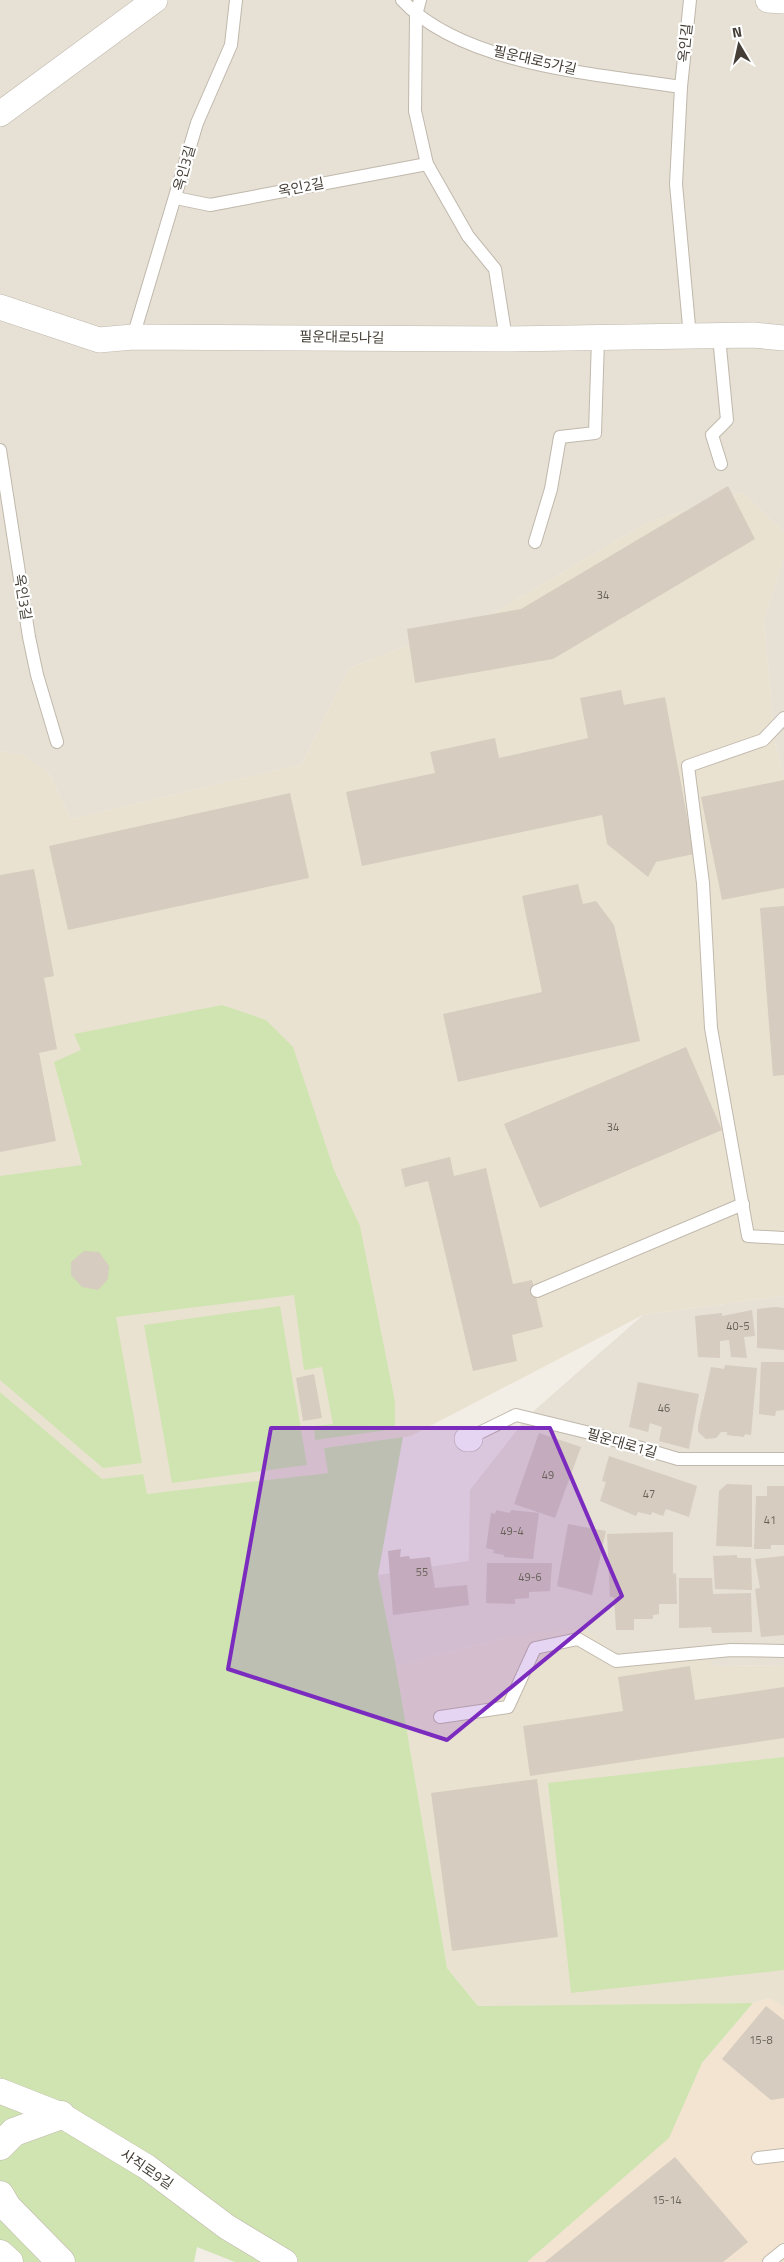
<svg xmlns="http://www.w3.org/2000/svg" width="784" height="2262" font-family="'Titillium Web','Noto Sans KR',sans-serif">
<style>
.residential{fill:#e6e0d5}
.commercial{fill:#f3e4d2}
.education{fill:#eae2d1}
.green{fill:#cfe4b1}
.building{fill:#d6ccbf}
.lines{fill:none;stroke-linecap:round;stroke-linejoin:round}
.service-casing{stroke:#c0b8ac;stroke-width:14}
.minor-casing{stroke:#c0b8ac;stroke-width:26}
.tertiary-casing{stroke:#c0b8ac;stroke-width:29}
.service{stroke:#fff;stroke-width:12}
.minor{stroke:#fff;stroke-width:25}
.tertiary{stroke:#fff;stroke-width:28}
.marked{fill:#7b2cbf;fill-opacity:0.2;stroke:#7b2cbf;stroke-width:4;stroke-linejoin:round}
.labels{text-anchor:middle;stroke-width:4.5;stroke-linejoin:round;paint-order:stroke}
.number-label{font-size:11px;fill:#686258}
.street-label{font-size:14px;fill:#443e36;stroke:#fff}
</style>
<rect width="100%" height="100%" fill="#f2eee6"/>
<g class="residential">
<polygon points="0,0 784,0 784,532 742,492 646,523 497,611 349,668 302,764 71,819 49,773 21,754 0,751"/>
<polygon points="784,557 784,778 775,742 764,620"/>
<polygon points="784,1296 784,1665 716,1666 625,1660 506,1637 396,1666 378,1575 469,1561 470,1490 528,1416 643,1315"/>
</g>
<polygon class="commercial" points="769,1998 784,2007 784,2262 527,2262 668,2138 702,2063 753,2003"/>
<g class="education">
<polygon points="742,492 784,532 784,557 764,620 775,742 784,778 784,1296 643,1315 411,1436 324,1448 329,1473 146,1495 142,1474 102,1480 0,1392 0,751 21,754 49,773 71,819 302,764 349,668 497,611 646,523"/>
<polygon points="583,1627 625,1660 705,1657 716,1666 784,1665 784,2007 769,1998 753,2003 569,2007 478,2006 447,1968 396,1666 506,1637"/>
</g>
<g class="green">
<polygon points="222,1005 266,1020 293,1047 334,1170 360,1226 395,1402 395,1429 315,1440 314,1426 333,1424 322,1367 304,1370 294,1295 116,1317 142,1463 103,1468 0,1380 0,1176 82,1165 54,1062 81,1050 74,1034"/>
<polygon points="280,1306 307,1465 172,1483 144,1325"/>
<polygon points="0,1392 102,1479 143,1474 147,1494 328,1473 324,1448 403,1437 378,1575 396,1666 447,1968 478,2006 753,2003 702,2063 669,2138 527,2262 235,2262 197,2247 194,2262 0,2262"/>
<polygon points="784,1757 784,1970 571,1993 548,1783"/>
</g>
<g class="building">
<polygon points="728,486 755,539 553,659 415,683 407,629 521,609"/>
<polygon points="621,690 624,705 665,697 694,854 656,862 648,877 607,844 602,815 362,866 346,792 435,773 430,752 495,738 499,758 588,738 580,698"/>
<polygon points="784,780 784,888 722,900 701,797"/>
<polygon points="290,793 309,878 68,930 49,846"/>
<polygon points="34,869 54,976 44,978 57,1049 39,1053 56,1141 0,1152 0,875"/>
<polygon points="578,884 583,904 596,901 614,925 640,1041 458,1082 443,1014 542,992 522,896"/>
<polygon points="784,906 784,1075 773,1076 760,908"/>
<polygon points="686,1047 722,1130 540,1208 504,1124"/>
<polygon points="450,1157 454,1176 486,1168 513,1284 532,1280 543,1327 512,1335 517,1361 473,1371 428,1181 405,1187 401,1169"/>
<polygon points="84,1251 99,1252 109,1266 108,1279 98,1290 82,1287 71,1275 71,1262"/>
<polygon points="775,1307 784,1308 784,1350 757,1348 757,1309"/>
<polygon points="752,1310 755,1336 744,1337 747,1358 731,1357 729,1340 720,1341 720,1358 698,1357 695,1316 722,1313 722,1316"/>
<polygon points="761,1362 784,1362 784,1410 776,1411 775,1416 759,1414"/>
<polygon points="725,1365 757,1368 751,1435 745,1434 744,1437 727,1435 727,1432 721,1432 716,1438 706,1439 698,1432 698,1426 711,1367 724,1369"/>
<polygon points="314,1374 322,1418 303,1421 296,1378"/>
<polygon points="638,1382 699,1394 689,1449 659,1441 662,1427 650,1423 648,1432 629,1427"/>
<polygon points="539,1433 581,1447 555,1518 514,1504"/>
<polygon points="609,1456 697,1486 689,1517 666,1509 663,1516 652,1512 651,1515 638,1512 636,1516 600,1501 606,1482 602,1481"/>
<polygon points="727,1484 752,1485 752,1547 716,1546 719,1491"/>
<polygon points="767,1486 784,1486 784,1545 771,1545 771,1549 754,1549 756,1496 767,1496"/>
<polygon points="496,1510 510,1513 511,1510 539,1513 533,1559 504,1557 504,1555 493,1553 494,1550 486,1548 491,1513 495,1514"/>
<polygon points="568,1524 606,1531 592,1595 557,1586"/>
<polygon points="673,1532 673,1574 676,1573 677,1604 659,1604 659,1614 653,1615 653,1619 634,1619 634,1630 616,1630 614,1597 610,1597 607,1534"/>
<polygon points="401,1549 400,1557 409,1556 410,1559 430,1557 435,1588 467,1585 469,1605 393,1615 388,1551"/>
<polygon points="737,1555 737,1558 751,1558 752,1590 715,1589 713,1556"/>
<polygon points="784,1556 784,1635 761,1637 755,1589 760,1588 755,1559"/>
<polygon points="487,1563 552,1563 550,1591 529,1592 529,1598 515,1599 515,1604 486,1603"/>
<polygon points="679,1578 712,1578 713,1594 751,1593 752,1632 712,1633 711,1627 679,1628"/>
<polygon points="690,1666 695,1700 784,1687 784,1738 530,1776 523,1726 623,1711 618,1677"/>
<polygon points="537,1779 558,1937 452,1951 431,1793"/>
<polygon points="766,2006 784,2020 784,2098 771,2100 722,2059"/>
<polygon points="675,2157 748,2242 723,2262 545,2262"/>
</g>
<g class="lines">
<g class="service-casing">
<g id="service">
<path d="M402,0C462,65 597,74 681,87"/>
<polyline points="420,0 416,15 415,111 427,164 468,236 495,269 506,339"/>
<polyline points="690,0 681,87 676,184 690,337"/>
<polyline points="176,198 210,205 427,164"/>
<polyline points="133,337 197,123 231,45 236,0"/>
<polyline points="719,337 727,420 712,435 721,464"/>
<polyline points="0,450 29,637 37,675 57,742"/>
<polyline points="535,542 551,489 560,437 595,433 598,339"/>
<polyline points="784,718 763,740 688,766 703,883 711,1028 748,1236 784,1238"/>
<polyline points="537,1291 743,1204"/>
<polyline points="467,1439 516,1415 594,1434 678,1459 784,1459"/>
<polyline points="440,1717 508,1707 535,1648 578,1639 616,1661 731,1650 784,1651"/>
<polyline points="758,2158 784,2155"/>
<polyline points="769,2262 784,2250"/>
</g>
</g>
<g class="minor-casing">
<g id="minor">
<polyline points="768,0 784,1"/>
<polyline points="0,114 155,0"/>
<polyline points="0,307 99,340 133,337 506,339 753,335 784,338"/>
<polyline points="467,1439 470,1439"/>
<polyline points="0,2091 61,2115 147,2167 227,2227 285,2262"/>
</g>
</g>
<g class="tertiary-casing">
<g id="tertiary">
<polyline points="0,2146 14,2132 61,2115"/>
<polyline points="0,2195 7,2207 61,2262"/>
<polyline points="0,2254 9,2262"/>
</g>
</g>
<use href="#service" class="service"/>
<use href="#minor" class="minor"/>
<use href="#tertiary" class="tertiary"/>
</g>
<path class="marked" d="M271,1428H550L622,1596L447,1740L228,1669Z"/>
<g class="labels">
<g class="number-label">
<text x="603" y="599">34</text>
<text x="613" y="1131">34</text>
<text x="738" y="1330">40-5</text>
<text x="664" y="1412">46</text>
<text x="548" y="1479">49</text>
<text x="649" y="1498">47</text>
<text x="770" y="1524">41</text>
<text x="512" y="1535">49-4</text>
<text x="422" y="1576">55</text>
<text x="530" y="1581">49-6</text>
<text x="761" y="2044">15-8</text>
<text x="667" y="2204">15-14</text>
</g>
<g class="street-label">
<text transform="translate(685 43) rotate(-84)" y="5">옥인길</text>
<text transform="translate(535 60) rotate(13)" y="5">필운대로5가길</text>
<text transform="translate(184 168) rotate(-74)" y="5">옥인3길</text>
<text transform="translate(301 187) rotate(-11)" y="5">옥인2길</text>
<text transform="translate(342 337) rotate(1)" y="5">필운대로5나길</text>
<text transform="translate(23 597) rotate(81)" y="5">옥인3길</text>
<text transform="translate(622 1443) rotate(16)" y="5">필운대로1길</text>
<text transform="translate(147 2169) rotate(34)" y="5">사직로9길</text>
</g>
</g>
<g transform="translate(739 45) rotate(351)" stroke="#ffffff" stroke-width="4" paint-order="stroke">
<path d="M0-4L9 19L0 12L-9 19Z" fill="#443e36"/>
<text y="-8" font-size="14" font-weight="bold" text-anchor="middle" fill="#443e36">N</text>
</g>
</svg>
